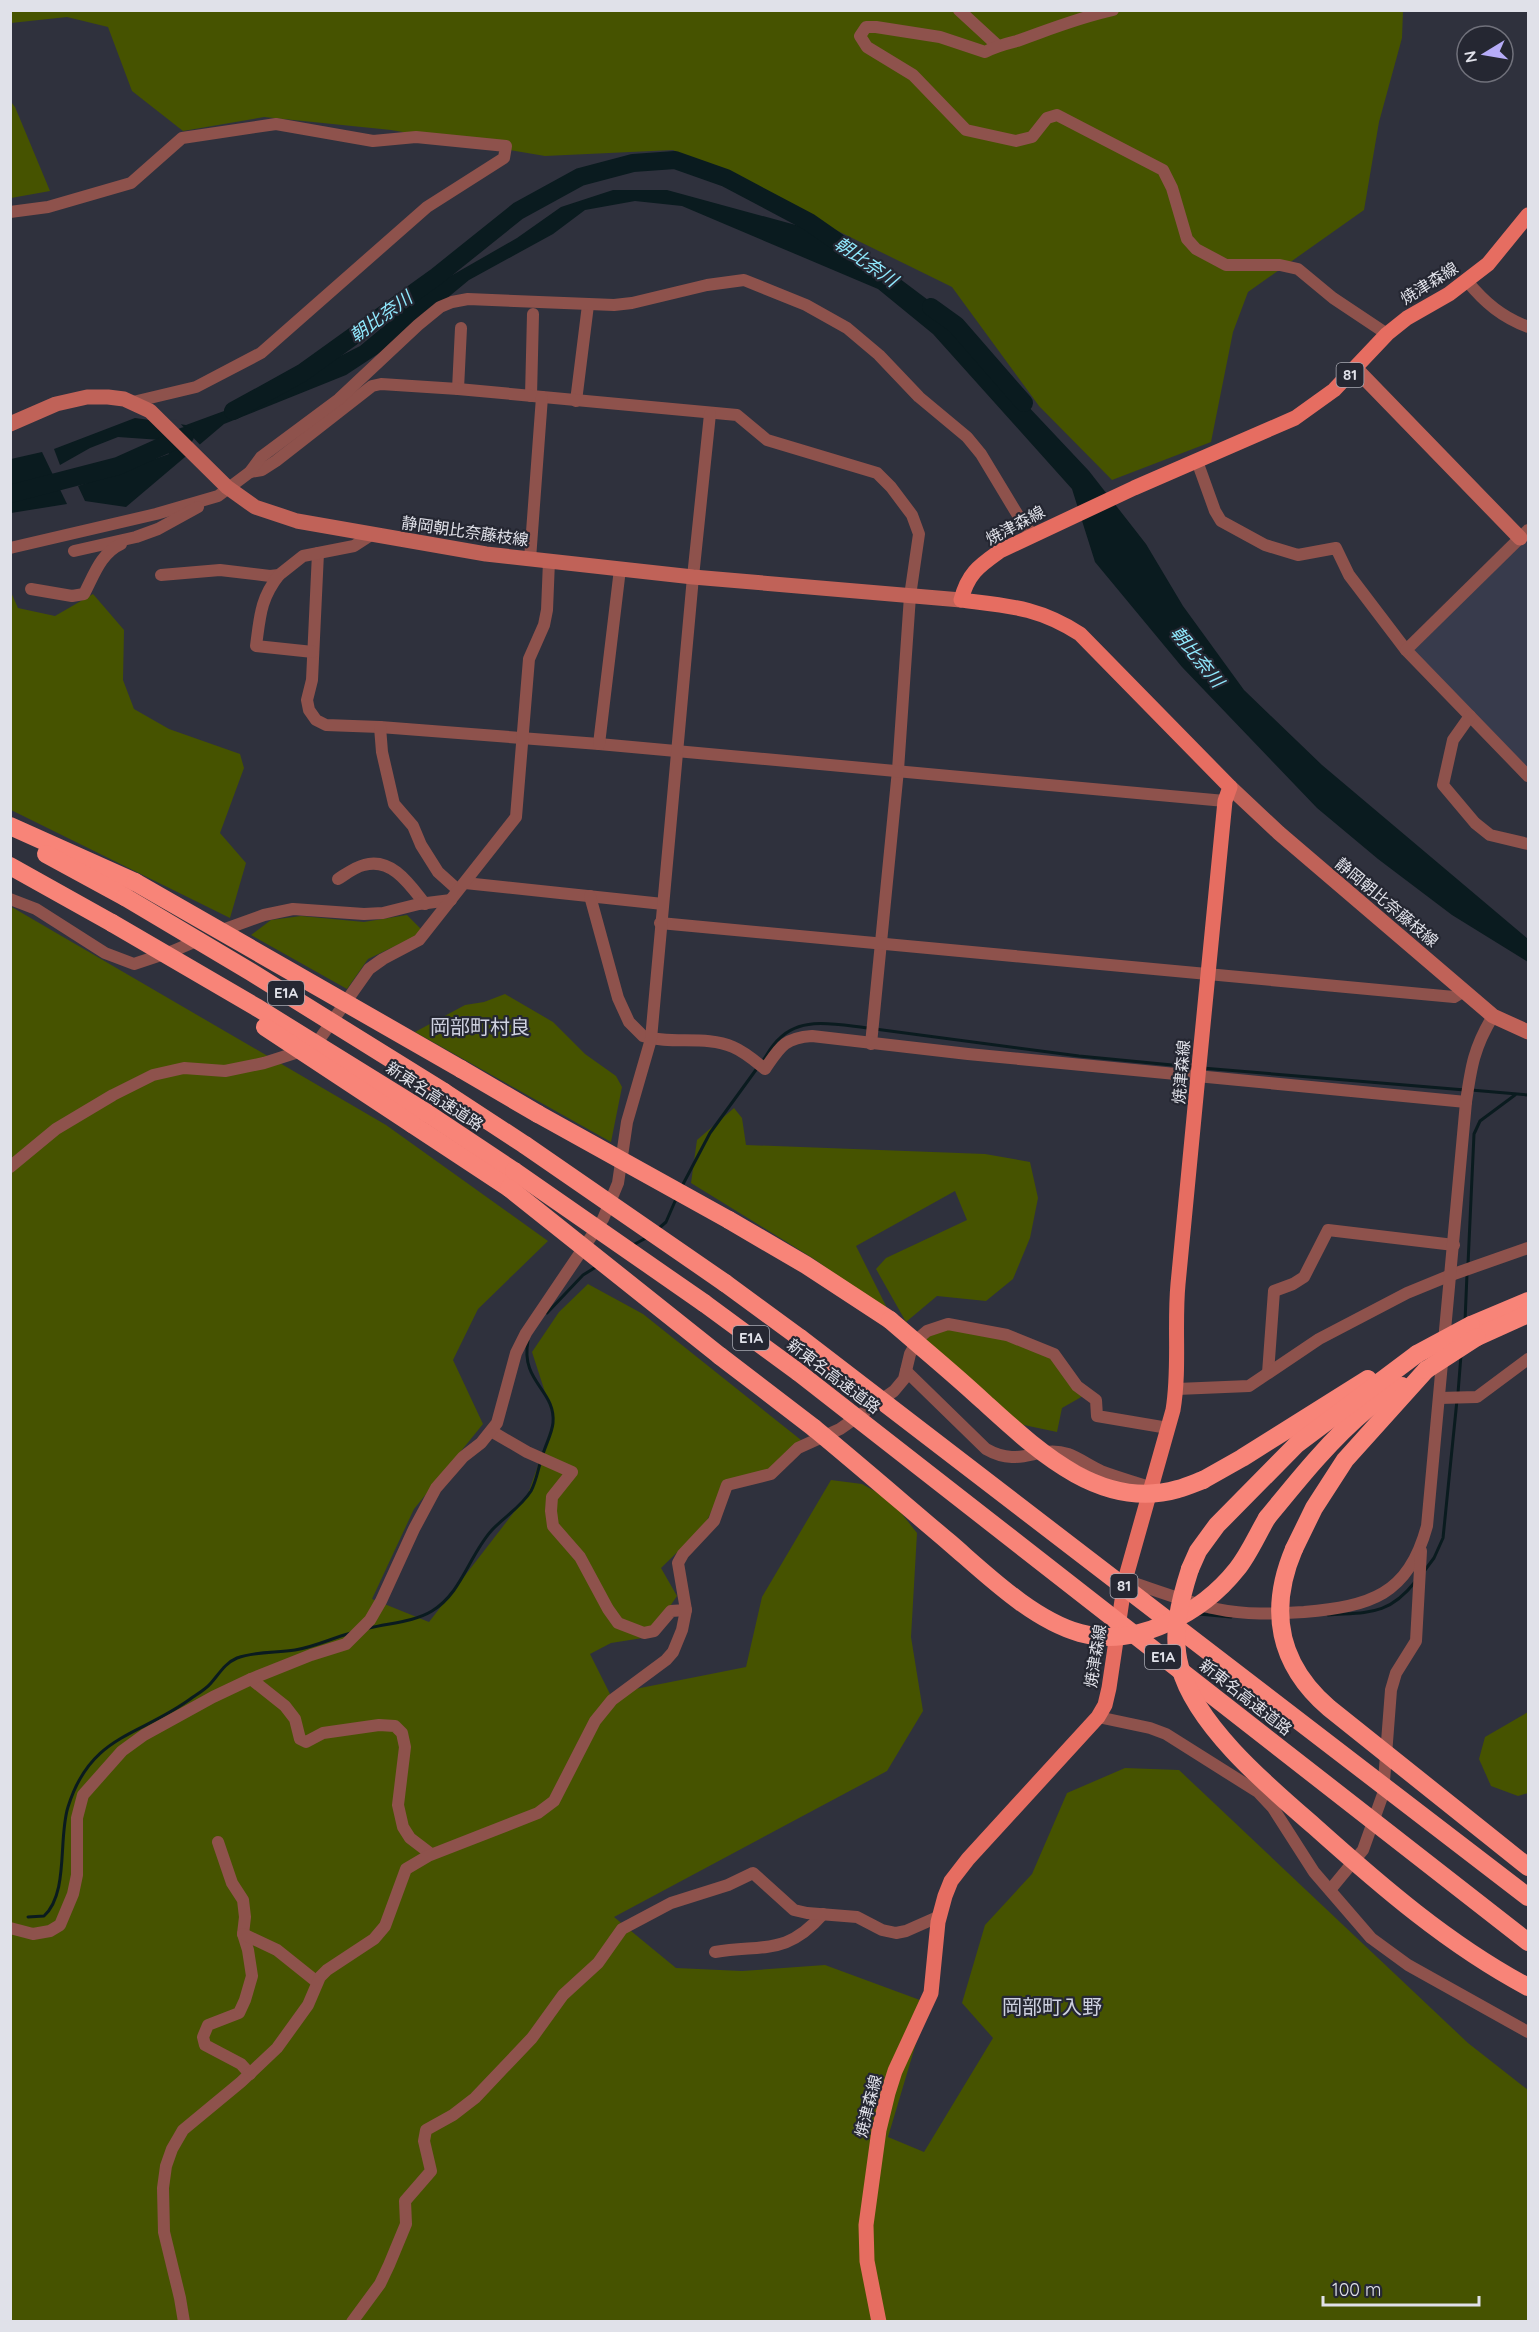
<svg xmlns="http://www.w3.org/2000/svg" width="1539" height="2332" font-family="Quicksand,'Noto Sans JP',sans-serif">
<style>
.built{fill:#383b4c}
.green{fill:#465300}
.water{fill:#0a1b1f}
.pier{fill:#2f313d}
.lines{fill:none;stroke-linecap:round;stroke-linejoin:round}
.stream{stroke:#0a1b1f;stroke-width:3}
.river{stroke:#0a1b1f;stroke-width:18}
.street{stroke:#8e524c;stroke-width:12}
.secondary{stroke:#c06258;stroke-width:15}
.primary{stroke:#e66d61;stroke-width:15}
.highway{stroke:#f88478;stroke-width:18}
.highway-bridge{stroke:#f88478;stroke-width:18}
.labels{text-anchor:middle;stroke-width:4.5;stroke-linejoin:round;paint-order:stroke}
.shield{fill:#252732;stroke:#a8a9b2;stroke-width:1.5}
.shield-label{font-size:15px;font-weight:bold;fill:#e0e1e9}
.street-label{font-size:16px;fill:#e0e1e9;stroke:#252732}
.water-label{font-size:18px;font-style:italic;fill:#90e9fe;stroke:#252732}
.quarter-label{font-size:20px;fill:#ced1e0;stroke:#252732}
</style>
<rect width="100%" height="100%" fill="#2f313d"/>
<polygon class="built" points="1528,538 1528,768 1415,652 1415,647"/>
<g class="green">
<polygon points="10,11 1403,11 1402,38 1379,122 1364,210 1248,292 1233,332 1211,442 1112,480 1039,406 952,287 673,150 545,156 391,130 264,117 183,131 132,91 108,27 67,17 11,23"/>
<polygon points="11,102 15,107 50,191 11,198"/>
<polygon points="10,590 18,608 55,616 93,594 124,630 123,680 134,709 169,729 240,754 244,768 220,833 246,863 230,918 11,810"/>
<polygon points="10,906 386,1125 548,1241 478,1309 453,1360 483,1424 414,1509 372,1599 429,1622 528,1494 554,1420 532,1352 559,1312 588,1284 643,1314 801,1440 770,1470 726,1480 705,1525 661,1568 677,1596 649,1637 611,1643 590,1654 610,1694 746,1667 762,1597 831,1480 862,1484 891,1500 917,1533 911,1637 923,1711 887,1771 614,1917 676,1968 742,1971 825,1965 928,2003 888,2137 924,2152 993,2038 962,2003 985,1925 1032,1874 1067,1793 1125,1768 1179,1770 1468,2043 1528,2090 1528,2321 11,2321"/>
<polygon points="407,915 422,930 412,938 368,959 347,989 251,935 271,920 301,916 364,922"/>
<polygon points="505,994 553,1022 585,1054 616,1076 622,1087 611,1142 415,1032 465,1005 484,1002"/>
<polygon points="734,1108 742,1118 746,1145 985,1154 1030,1162 1038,1198 1030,1238 1013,1279 986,1301 937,1296 906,1322 876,1269 886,1258 967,1220 955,1191 856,1246 889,1312 814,1259 691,1183 697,1140"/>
<polygon points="952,1328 1010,1339 1058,1360 1083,1396 1062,1408 1057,1432 1019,1424 921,1339"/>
<polygon points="1528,1712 1528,1793 1518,1796 1491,1786 1479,1759 1485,1737"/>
</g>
<g class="water">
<polygon points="613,190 667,190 847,239 940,309 1009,386 1089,471 1146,544 1183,606 1244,690 1322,765 1528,939 1528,962 1452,915 1378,859 1317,808 1182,667 1095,562 1072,489 933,334 878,289 682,206 635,201 585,210 553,234 469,280 387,348 346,375 224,424 126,507 85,501 78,486 169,454 161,440 118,437 90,448 60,465 54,449 135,418 186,425 254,400 360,346 428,289 517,238 561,207"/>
<polygon points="42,452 67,504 11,513 11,459"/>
</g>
<polygon class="pier" points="143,416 177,420 202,447 189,458 156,425"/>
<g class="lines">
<g class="stream">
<polyline points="875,1029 1079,1056 1193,1067"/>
<path d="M762,1062C767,1055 772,1045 779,1039C802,1015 839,1025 868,1028"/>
<polyline points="1202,1068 1465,1090"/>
<polyline points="1471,1090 1528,1095"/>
<polyline points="681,1188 710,1133 758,1067"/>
<polyline points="658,1229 666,1222 676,1199"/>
<polyline points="633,1245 648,1237"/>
<polyline points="1468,1264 1474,1134 1480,1121 1515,1095"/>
<polyline points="547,1313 583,1275 596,1267"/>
<polyline points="1465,1321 1467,1274"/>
<path d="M528,1341C520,1382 556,1390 553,1423C552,1433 546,1444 543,1454"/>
<polyline points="1458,1393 1461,1355"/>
<polyline points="1425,1570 1434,1558 1443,1538 1457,1400"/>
<polyline points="1199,1614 1231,1617"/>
<path d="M1328,1615C1368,1612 1388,1616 1415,1582"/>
<path d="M369,1628C389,1623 414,1622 432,1611C462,1593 469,1555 492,1530C504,1517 521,1507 531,1491C536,1482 538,1470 541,1460"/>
<path d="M28,1917L44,1916C69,1893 58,1838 68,1807C91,1733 140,1737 193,1697C199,1693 206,1689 211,1683C219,1674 225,1663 237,1658C256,1651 276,1653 295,1650C315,1647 332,1638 351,1633"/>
</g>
<g class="river">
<polyline points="931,307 956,325 1024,403"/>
<polyline points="233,411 302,373 437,276 518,211 580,177 633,163 675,160 726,178 809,222 842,245"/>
<polyline points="10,494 118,466 185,436"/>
</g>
<g class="street">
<polyline points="959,10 997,45"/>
<path d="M1113,10C1077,18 1051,29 1017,41C1005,44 996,46 985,52L940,37L876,27H866L860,36L867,47L913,75L966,130L1016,141L1032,137L1047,118L1057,115L1163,170L1172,188L1187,239L1196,249L1226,265H1280L1298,269L1333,298L1387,334"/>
<polyline points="10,212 48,207 131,183 182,138 276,124 373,141 416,137 506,146 504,158 427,207 261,353 196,387 133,402"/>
<path d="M1467,281C1485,303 1502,317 1528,327"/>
<polyline points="458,389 461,328"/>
<polyline points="531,396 533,314"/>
<polyline points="576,401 588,305"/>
<polyline points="1197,461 1215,511 1221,521 1265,545 1298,555 1336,548 1349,575 1406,650 1528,776"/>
<polyline points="250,472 262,470 276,461 372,386 381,384 458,389 737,415 767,440 877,473 891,487 912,515 919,534 910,596 898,770 871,1044"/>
<polyline points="10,548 156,514 218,496 250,472 261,457 339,399 418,325 440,307 452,302 468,299 614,305 632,303 707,285 744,280 806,305 847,328 879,355 919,397 967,437 981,454 1022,522 1033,535"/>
<polyline points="74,551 136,537 158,529 198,507"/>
<polyline points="318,553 312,680 307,700 309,710 316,720 326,725 380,727 599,744 1225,801"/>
<polyline points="530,559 542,397"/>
<polyline points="161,575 220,570 270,576 279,575 303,556 354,546 371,535"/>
<path d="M279,575C260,599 260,617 256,646L313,652"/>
<path d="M31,589L72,596L84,594C94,575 101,553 121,544"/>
<polyline points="1406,650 1528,530"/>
<polyline points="1470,716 1453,740 1443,785 1475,823 1490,835 1528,844"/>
<polyline points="380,727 382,752 394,804 413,826 421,845 438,872 458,890"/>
<polyline points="599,744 620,569"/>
<path d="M338,879C346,874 355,867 364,865C392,857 410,885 425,904"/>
<polyline points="465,883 663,904"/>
<path d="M590,896L618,998L629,1022L643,1036C672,1045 705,1035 733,1047C745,1052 755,1061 765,1069C780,1047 784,1038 812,1036L968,1054L1466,1102"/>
<polyline points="10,899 36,909 105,953 134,964 173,951 201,939"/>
<polyline points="660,923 1454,997 1464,991"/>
<polyline points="217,932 264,915 293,909 364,914 383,913 419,904 451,900"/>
<polyline points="10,1167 56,1129 113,1095 153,1075 184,1068 225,1071 264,1063 314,1047 369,969 383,959 419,940 516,817 529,659 544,625 547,610 549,561"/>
<path d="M906,1371L986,1449C1021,1469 1037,1444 1068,1454C1079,1458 1090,1466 1101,1471C1117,1477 1134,1482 1150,1487"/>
<polyline points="1268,1373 1274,1291 1293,1284 1304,1277 1328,1230 1454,1245"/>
<polyline points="1177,1389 1249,1386 1319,1339 1407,1293 1451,1275 1528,1248"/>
<polyline points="1439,1398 1477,1397 1528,1359"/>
<polyline points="491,1431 527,1452 572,1472 552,1497 551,1511 553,1526 580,1557 608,1609 618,1623 644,1633 654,1631 671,1611 686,1610"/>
<path d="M1125,1580C1155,1590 1186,1602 1217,1609C1246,1615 1274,1614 1304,1612C1370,1606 1408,1596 1427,1526L1466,1102C1471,1067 1474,1047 1493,1016"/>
<polyline points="251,1679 285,1706 295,1719 300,1739 306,1742 323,1733 379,1725 395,1726 402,1733 405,1747 398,1805 403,1827 410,1838 431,1854"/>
<polyline points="1098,1717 1150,1728 1166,1734 1258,1792 1273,1808 1314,1872 1371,1938 1408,1965 1528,2032"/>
<polyline points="218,1842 232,1883 243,1900 245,1917 243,1934 248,1950 252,1976 245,2000 239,2013 208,2025 203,2037 205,2045 241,2064 250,2074"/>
<polyline points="1330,1890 1363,1850 1383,1794 1391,1690 1396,1673 1416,1641 1421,1551"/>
<polyline points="10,1928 33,1934 50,1931 60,1925 73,1894 77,1875 77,1818 83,1795 122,1751 144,1735 213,1697 251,1679 311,1655 346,1644 370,1620 381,1601 414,1529 436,1488 463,1457 481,1443 497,1423 516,1353 526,1333 603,1219 618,1183 627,1122 651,1039 693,577 710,414"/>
<polyline points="243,1934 277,1950 317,1982"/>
<path d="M715,1952C764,1944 786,1956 823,1914"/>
<polyline points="184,2322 180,2298 164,2232 163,2188 166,2166 172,2149 183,2130 241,2082 277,2048 308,2005 320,1977 327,1970 374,1939 385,1926 406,1869 428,1856 538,1813 554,1801 595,1721 612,1700 666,1660 673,1652 682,1630 686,1610 678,1563 683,1554 714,1521 727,1485 771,1474 798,1448 840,1429 894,1391 904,1379 910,1354 919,1338 927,1331 948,1324 1007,1335 1054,1354 1077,1386 1096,1400 1097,1416 1168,1428"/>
<polyline points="352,2322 380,2284 389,2265 406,2224 405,2201 431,2171 424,2141 426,2130 453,2115 475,2098 532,2038 563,1995 598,1963 622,1929 671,1903 728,1885 753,1873 794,1910 807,1913 857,1917 882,1930 896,1933 906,1931 940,1916"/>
</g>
<g class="secondary">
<polyline points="1356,369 1520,538"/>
<polyline points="10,424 56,404 87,397 108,397 124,399 150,411 227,487 255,507 297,521 486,554 693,577 961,600"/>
<polyline points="1230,787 1279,833 1493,1016 1528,1032"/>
</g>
<path class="primary" d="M879,2322L867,2261L866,2225L879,2130L888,2093L895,2071L931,1993L938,1922L945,1896L951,1881L968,1859L1098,1717L1105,1705L1109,1688L1125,1580L1173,1410C1180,1369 1174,1326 1178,1284C1194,1123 1208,962 1225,801L1230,787L1080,634C1038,607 1009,606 961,600C968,573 979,566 1000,551L1134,488L1295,418L1334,390L1387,334L1407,318L1449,294L1488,264L1528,215"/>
<g class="highway">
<polyline points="10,826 135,882"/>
<polyline points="46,854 125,897"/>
<polyline points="10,866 112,923"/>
<polyline points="461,1069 538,1114"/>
<polyline points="444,1092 525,1145"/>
<polyline points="427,1113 514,1171"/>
<polyline points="412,1124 509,1188"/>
<polyline points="729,1220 806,1265 890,1320"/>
<polyline points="725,1283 800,1338"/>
<polyline points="704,1303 798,1372"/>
<polyline points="1471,1325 1528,1301"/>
<polyline points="1477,1337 1528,1314"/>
<polyline points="720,1356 814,1428"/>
<polyline points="1203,1480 1242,1458 1368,1379"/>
<path d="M1267,1518C1298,1480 1329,1441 1367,1409C1378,1400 1390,1393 1402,1386"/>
<polyline points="1294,1549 1314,1508 1345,1460 1426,1370"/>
<polyline points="1190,1569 1198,1551 1217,1525 1297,1444 1417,1354"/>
</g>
<g class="highway-bridge">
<polyline points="135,882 461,1069"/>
<polyline points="125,897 251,972 444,1092"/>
<polyline points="112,923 256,1007 427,1113"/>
<polyline points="265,1027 412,1124"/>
<polyline points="538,1114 729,1220"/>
<polyline points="525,1145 725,1283"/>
<polyline points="514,1171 704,1303"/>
<polyline points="509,1188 720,1356"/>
<path d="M890,1320C921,1347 953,1373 983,1401C1035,1448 1100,1512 1178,1489C1186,1487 1195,1483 1203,1480"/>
<polyline points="800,1338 1528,1897"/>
<polyline points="1417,1354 1471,1325"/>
<polyline points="1426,1370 1477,1337"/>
<polyline points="798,1372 1528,1942"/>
<path d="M814,1428C860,1466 905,1505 950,1543C987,1575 1033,1620 1080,1633C1137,1649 1203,1612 1237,1569C1249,1554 1257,1535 1267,1518"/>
<path d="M1294,1549C1268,1610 1278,1664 1329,1708L1528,1867"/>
<path d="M1190,1569C1180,1600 1171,1635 1180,1667C1196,1726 1269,1787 1314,1826C1381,1886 1449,1945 1528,1987"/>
</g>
</g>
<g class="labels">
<g class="shield">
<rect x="1336.5" y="363" width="27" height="24" rx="4.5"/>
<rect x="268" y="981" width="36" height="24" rx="4.5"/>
<rect x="733" y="1326" width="36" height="24" rx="4.5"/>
<rect x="1110.5" y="1574" width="27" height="24" rx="4.5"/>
<rect x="1145" y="1645" width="36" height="24" rx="4.5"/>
</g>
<g class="shield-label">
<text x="1350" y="380">81</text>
<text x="286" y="998">E1A</text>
<text x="751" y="1343">E1A</text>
<text x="1124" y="1591">81</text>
<text x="1163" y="1662">E1A</text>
</g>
<g class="street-label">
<text transform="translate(1429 283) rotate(-32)" y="6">焼津森線</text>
<text transform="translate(1015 525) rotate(-28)" y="6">焼津森線</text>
<text transform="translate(465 531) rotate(8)" y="6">静岡朝比奈藤枝線</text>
<text transform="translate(1387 902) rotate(40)" y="6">静岡朝比奈藤枝線</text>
<text transform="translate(1181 1072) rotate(-85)" y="6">焼津森線</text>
<text transform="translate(435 1096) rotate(33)" y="6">新東名高速道路</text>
<text transform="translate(834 1376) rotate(37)" y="6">新東名高速道路</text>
<text transform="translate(1095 1656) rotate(-81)" y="6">焼津森線</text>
<text transform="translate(1246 1697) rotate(38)" y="6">新東名高速道路</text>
<text transform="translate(868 2106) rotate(-76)" y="6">焼津森線</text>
</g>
<g class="water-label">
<text transform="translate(866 262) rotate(35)" y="6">朝比奈川</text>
<text transform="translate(381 317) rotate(-36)" y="6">朝比奈川</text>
<text transform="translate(1197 657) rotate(51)" y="6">朝比奈川</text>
</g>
<g class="quarter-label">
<text x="480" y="1034">岡部町村良</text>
<text x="1052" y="2014">岡部町入野</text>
</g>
</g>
<rect width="1539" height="2332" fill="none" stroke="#e0e1e9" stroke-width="24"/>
<g transform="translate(1485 54) rotate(259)"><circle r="28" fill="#252732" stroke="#70717b" stroke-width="1.5"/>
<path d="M0-4.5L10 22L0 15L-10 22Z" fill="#b6acf8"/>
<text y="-9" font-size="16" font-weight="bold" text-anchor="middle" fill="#e0e1e9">N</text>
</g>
<path d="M1323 2296v9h156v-9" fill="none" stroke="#e0e1e9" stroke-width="3"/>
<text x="1332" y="2296" font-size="18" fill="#e0e1e9" stroke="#252732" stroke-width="4.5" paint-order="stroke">100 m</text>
</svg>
